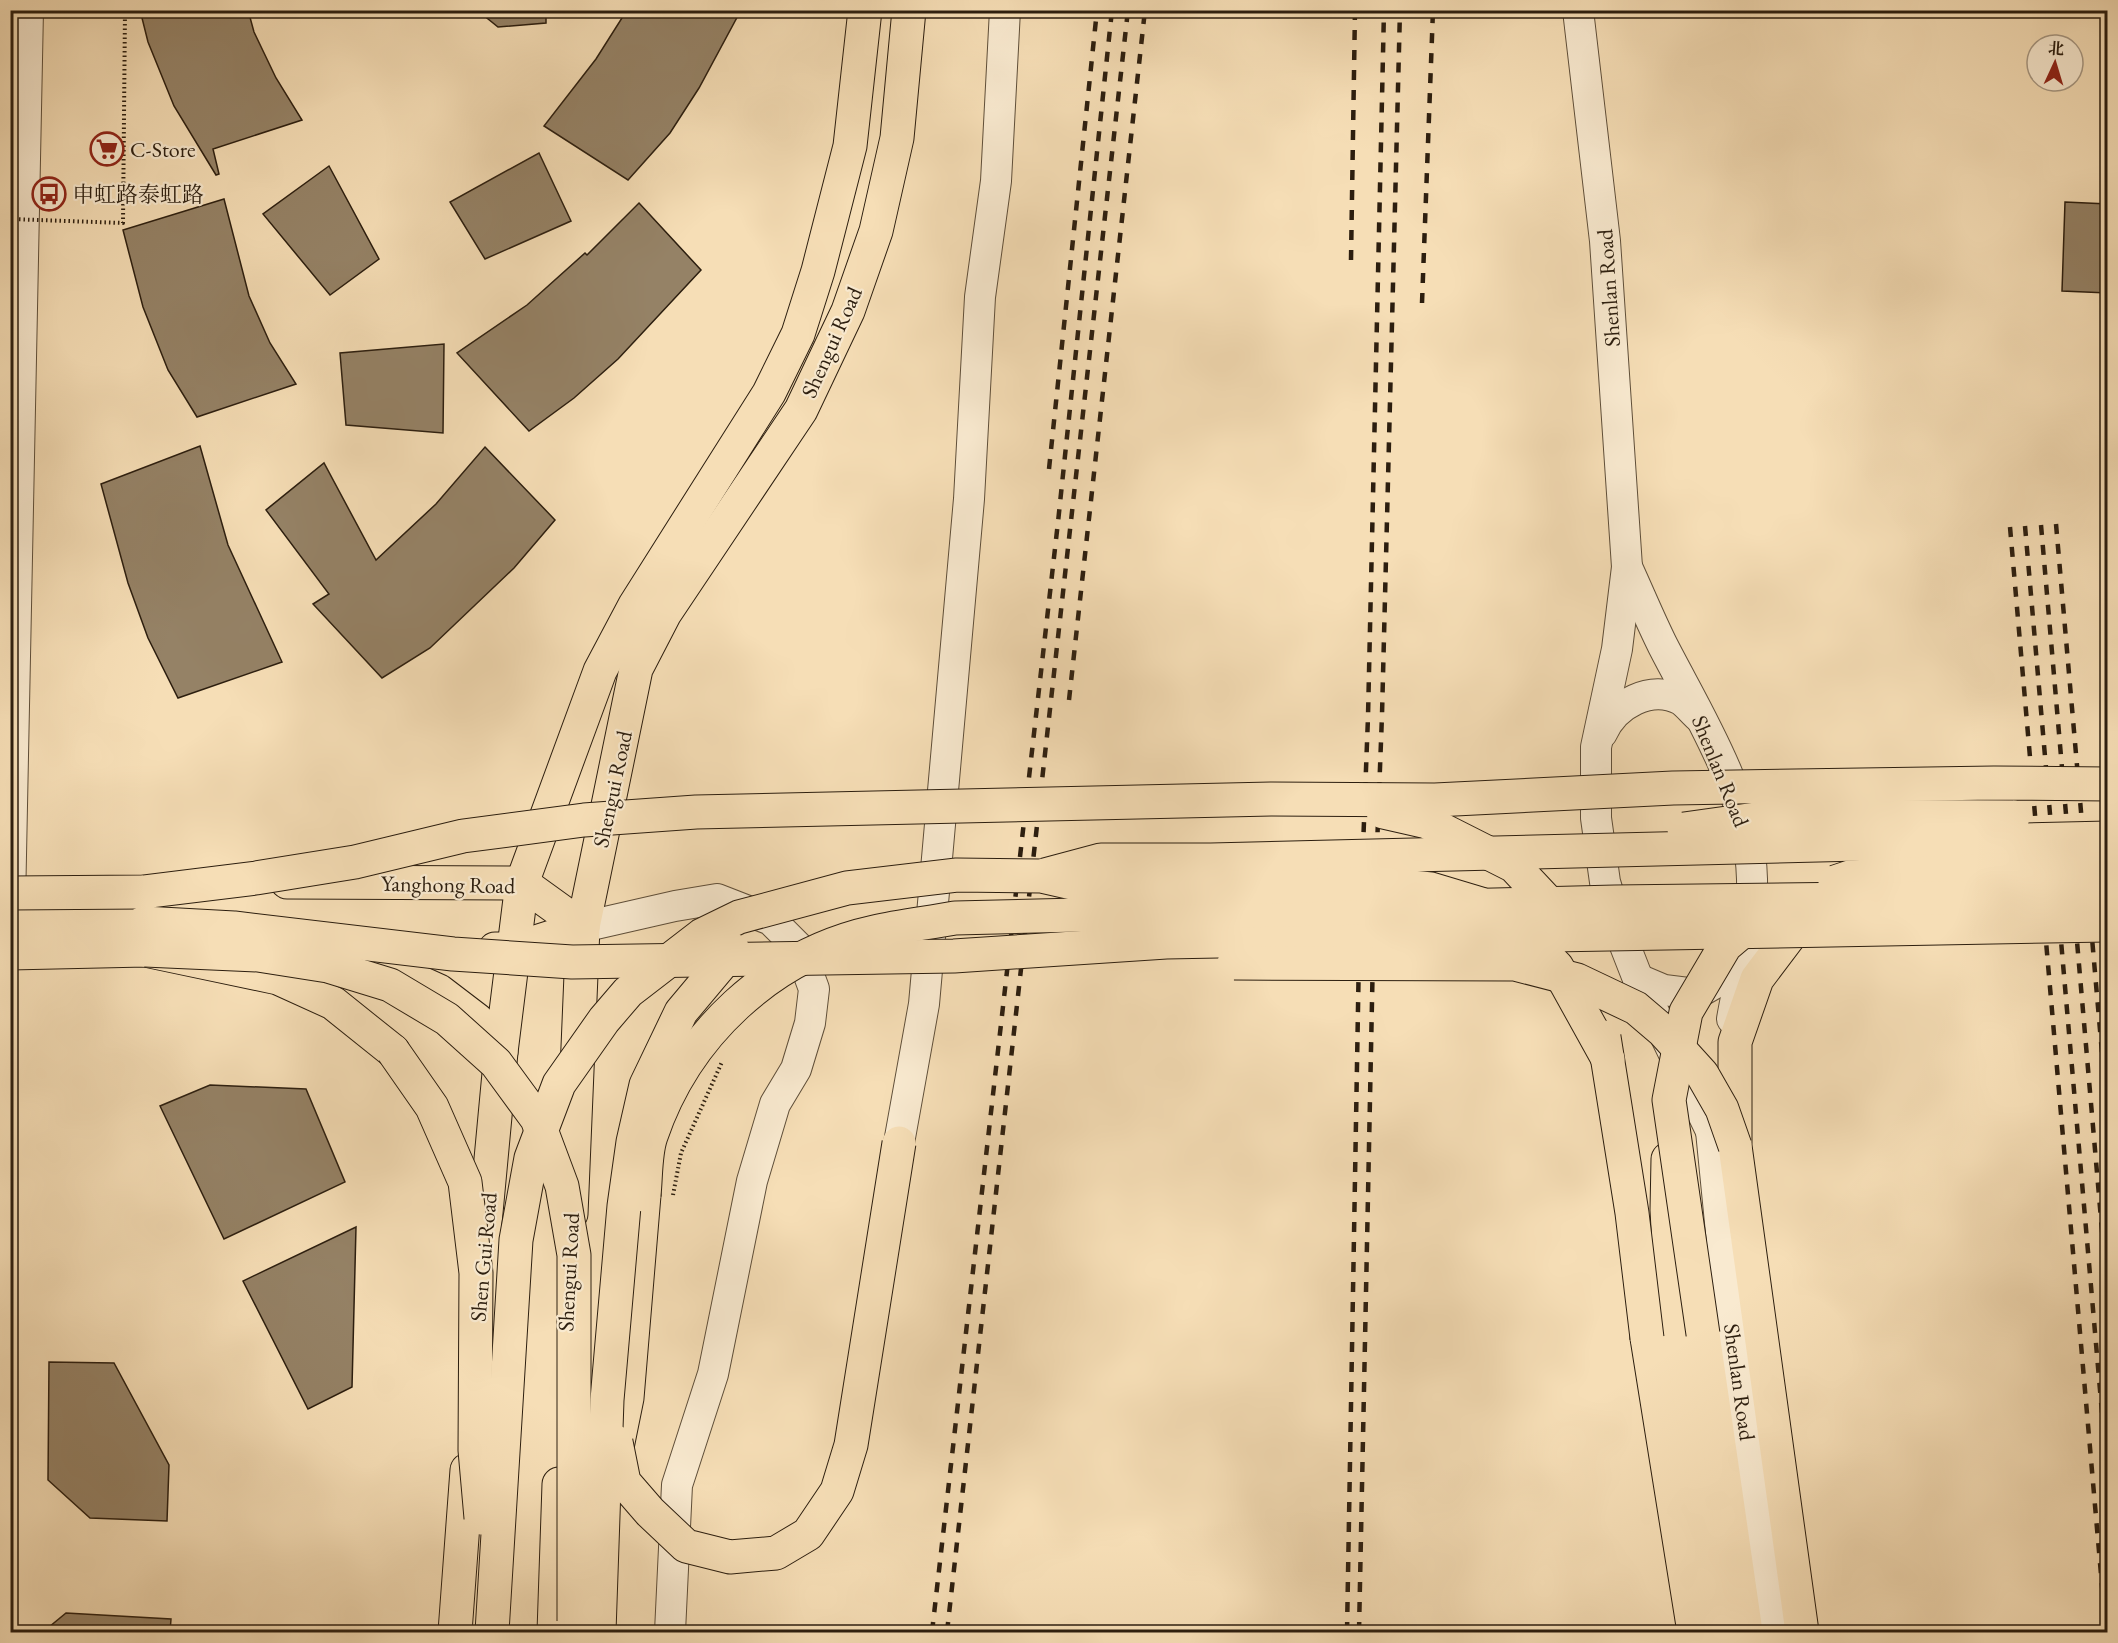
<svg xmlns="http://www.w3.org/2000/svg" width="2118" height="1643" font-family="'EB Garamond','Noto Serif SC',serif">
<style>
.building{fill:#958266;stroke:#2c1e0f;stroke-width:1.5}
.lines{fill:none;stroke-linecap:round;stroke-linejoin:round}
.minor-casing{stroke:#5e4e39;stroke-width:32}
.major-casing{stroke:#2c1e0f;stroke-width:35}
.highway-casing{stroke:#2c1e0f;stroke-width:35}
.path{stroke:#2c1e0f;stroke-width:4;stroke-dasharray:1.5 3;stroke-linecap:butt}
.minor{stroke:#f9ead0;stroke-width:30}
.major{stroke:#f6deb6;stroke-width:33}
.highway{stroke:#f6deb6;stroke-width:33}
.rail{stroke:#2c1e0f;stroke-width:4.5;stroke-dasharray:10 10;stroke-linecap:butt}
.highway-bridge-casing{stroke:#2c1e0f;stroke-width:35;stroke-linecap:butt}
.path-bridge{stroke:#2c1e0f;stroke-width:4;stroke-dasharray:1.5 3;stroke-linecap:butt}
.highway-bridge{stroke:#f6deb6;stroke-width:33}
.labels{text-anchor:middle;stroke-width:4.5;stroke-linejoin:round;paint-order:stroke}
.poi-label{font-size:22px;fill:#2c1e0f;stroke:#f9ead0;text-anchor:start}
.street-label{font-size:22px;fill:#2c1e0f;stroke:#f9ead0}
</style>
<rect width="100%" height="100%" fill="#f6deb6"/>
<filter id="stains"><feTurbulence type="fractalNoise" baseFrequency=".00333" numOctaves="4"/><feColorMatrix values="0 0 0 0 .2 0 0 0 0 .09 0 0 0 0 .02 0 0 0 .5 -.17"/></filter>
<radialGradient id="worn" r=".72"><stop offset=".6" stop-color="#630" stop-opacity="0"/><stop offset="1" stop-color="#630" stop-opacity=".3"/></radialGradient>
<g class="building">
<polygon points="140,10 248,10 254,32 276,78 302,120 213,149 219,174 216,175 174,106 148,42"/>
<polygon points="477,10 546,10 546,23 498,27"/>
<polygon points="627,10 741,10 699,88 670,133 628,180 544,126 596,59"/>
<polygon points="539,153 571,221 485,259 450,202"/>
<polygon points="329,166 379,259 330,295 263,214"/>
<polygon points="224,199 249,296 270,343 296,384 197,417 168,370 143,307 123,230"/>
<polygon points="2065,202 2108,204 2108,293 2062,291"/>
<polygon points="639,203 701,270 618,359 574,398 529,431 457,353 527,305 585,253 587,255"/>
<polygon points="444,344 443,433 346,425 340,353"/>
<polygon points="200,446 228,545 282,662 178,698 148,638 128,583 101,484"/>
<polygon points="485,447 555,520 514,568 430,648 382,678 313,604 329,594 266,510 324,463 376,560 436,504"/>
<polygon points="210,1085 306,1089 345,1182 224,1239 160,1106"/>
<polygon points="356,1227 352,1387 308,1409 243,1281"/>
<polygon points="49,1362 114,1363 169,1465 167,1521 90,1518 48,1480"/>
<polygon points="66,1613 171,1619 170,1632 43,1632"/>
</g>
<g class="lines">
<g class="minor-casing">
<g id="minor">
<polyline points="1578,10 1605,241 1627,567 1617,649 1596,747 1596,818 1605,882 1622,938 1638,979 1711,1131"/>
<path d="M1627,567C1639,593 1650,620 1663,646C1700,718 1750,795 1752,879C1753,925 1740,973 1732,1019"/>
<path d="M1602,733C1615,704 1651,684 1681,700C1687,704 1693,712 1699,717"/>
<polyline points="10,905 28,10"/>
<polyline points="583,927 675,906 717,899 771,920 799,948 814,989 810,1023 796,1069 775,1104 752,1181 713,1374 677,1485 670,1632"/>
<polyline points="1638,979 1664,990 1696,994 1717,982"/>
<polyline points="1714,1113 1711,1131 1724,1263 1774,1632"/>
<polyline points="899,1143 924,1004 969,499 980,297 996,181 1005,10"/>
</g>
</g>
<g class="major-casing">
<g id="major">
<polyline points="287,882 522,883 583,927"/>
<polyline points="337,945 439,991 477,1020 501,1052"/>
<polyline points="495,949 514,949 583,927"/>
<polyline points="571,1214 583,927 636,669 665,613 801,410 848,311 876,231 897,138 909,10"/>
<polyline points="492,1238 498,1345"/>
<polyline points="481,1266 501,1052 522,883 600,671 635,605 769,393 798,334 818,271 850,146 865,10"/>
<polyline points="614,1462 627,1398 644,1195"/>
<polyline points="455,1632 467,1470"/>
<polyline points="554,1632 559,1484"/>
</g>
</g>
<g class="highway-casing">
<g id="highway">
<polyline points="10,922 143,923"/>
<polyline points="10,953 145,950 278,978 333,1003 393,1051"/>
<polyline points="1668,1159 1667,1210 1674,1337 1722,1632"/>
<polyline points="1703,1334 1746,1632"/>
<polyline points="1647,1338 1694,1632"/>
<polyline points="1802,1632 1735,1146 1735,1042 1757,979 1800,922 1811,914"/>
</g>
</g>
<polyline class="path" points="673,1195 681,1153 722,1062"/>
<use href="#minor" class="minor"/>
<use href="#major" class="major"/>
<use href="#highway" class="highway"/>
<g class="rail">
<polyline points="1351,260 1355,10"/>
<polyline points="1422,303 1433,10"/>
<polyline points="1049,469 1097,10"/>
<polyline points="2056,524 2108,1122"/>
<polyline points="2041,525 2108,1300"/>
<polyline points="2025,526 2108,1482"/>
<polyline points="2010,527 2106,1632"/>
<polyline points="1069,700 1145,10"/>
<polyline points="932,1632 1058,522 1112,10"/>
<polyline points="947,1632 1128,10"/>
<polyline points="1347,1632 1359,952 1368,717 1384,10"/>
<polyline points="1359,1632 1373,953 1382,715 1400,10"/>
</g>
<g class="highway-bridge-casing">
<g id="highway-bridge">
<polyline points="1383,812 1427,822 1514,866 1560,915"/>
<polyline points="1684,829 1777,816 2013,817"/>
<polyline points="1045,875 1101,860 1211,860 2108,838"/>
<polyline points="1835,882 1850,877 1996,870 2108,869"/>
<polyline points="10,893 143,892 256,878 355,862 463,836 584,820 696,812 1271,799 1435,800 1673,788 1994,783 2108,784"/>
<polyline points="143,923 234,928 453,954 572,962 954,956 1166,942 2108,925"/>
<polyline points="145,950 258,955 328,966 390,985 447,1019 496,1063 537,1119 562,1186 574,1255 574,1621"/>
<polyline points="1234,963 1515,964 1577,980 1636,1008 1663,1031 1702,1074 1722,1109 1735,1146"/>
<polyline points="1604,1037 1632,1213 1647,1338"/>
<polyline points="393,1051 432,1107 465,1182 476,1273 475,1450 481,1518"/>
<path d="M644,1195C646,1176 645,1153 651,1136C685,1035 770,955 874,932C900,926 928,923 955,918L1615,902L2108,896"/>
<polyline points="1703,1334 1669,1100 1686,1012 1725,946 1751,924"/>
<polyline points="616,1442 624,1482 650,1512 686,1546 730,1557 776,1553 808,1534 837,1491 851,1445 899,1143"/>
<polyline points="492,1632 516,1240 531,1158 559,1084 604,1020 628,992 702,935 739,917 847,888 957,875 1041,876 1098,889 1282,887 1370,883 1431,889 1481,904 1524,933 1557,967 1608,1059"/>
<polyline points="599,1632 607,1400 624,1206 633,1142 646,1085 681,1012 733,950"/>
</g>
</g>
<polyline class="path-bridge" points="10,219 123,223 125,10"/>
<use href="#highway-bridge" class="highway-bridge"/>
</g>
<defs>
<g id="supermarket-ring" transform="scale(1.725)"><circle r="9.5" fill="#f9ead0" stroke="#8f2418" stroke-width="1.5"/><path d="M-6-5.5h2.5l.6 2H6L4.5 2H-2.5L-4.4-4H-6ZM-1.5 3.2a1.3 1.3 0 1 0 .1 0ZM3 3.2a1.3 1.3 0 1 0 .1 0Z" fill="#8f2418"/></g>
<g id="bus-ring" transform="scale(1.725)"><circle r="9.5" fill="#f9ead0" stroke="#8f2418" stroke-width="1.5"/><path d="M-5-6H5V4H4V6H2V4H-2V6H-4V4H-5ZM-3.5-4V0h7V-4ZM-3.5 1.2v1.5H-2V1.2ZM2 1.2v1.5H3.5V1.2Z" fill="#8f2418"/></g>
</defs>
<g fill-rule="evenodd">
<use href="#supermarket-ring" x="107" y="149"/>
<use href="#bus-ring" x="49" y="194"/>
</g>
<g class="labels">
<g class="poi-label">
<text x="130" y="157">C-Store</text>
<text x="72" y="202">申虹路泰虹路</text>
</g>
<g class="street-label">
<text transform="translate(1608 288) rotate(-94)" y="8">Shenlan Road</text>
<text transform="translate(831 342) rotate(-66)" y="8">Shengui Road</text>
<text transform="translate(1721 771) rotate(68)" y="8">Shenlan Road</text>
<text transform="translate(612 789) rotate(-78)" y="8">Shengui Road</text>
<text transform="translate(448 884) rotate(1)" y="8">Yanghong Road</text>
<text transform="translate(483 1257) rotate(-85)" y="8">Shen Gui Road</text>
<text transform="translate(568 1272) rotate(-87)" y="8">Shengui Road</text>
<text transform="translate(1740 1382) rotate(82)" y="8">Shenlan Road</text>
</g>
</g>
<rect width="2118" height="1643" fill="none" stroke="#f6deb6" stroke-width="36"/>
<rect x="12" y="12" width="2094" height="1619" fill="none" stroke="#2c1e0f" stroke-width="3"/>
<rect x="18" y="18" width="2082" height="1607" fill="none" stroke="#2c1e0f" stroke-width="1.5"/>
<g transform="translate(2055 63) rotate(4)"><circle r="28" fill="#f9ead0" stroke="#a79883" stroke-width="1.5"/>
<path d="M0-4.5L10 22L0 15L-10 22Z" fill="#8f2418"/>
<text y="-9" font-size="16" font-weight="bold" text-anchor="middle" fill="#2c1e0f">北</text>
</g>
<rect width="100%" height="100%" filter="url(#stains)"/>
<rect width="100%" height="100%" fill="url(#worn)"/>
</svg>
